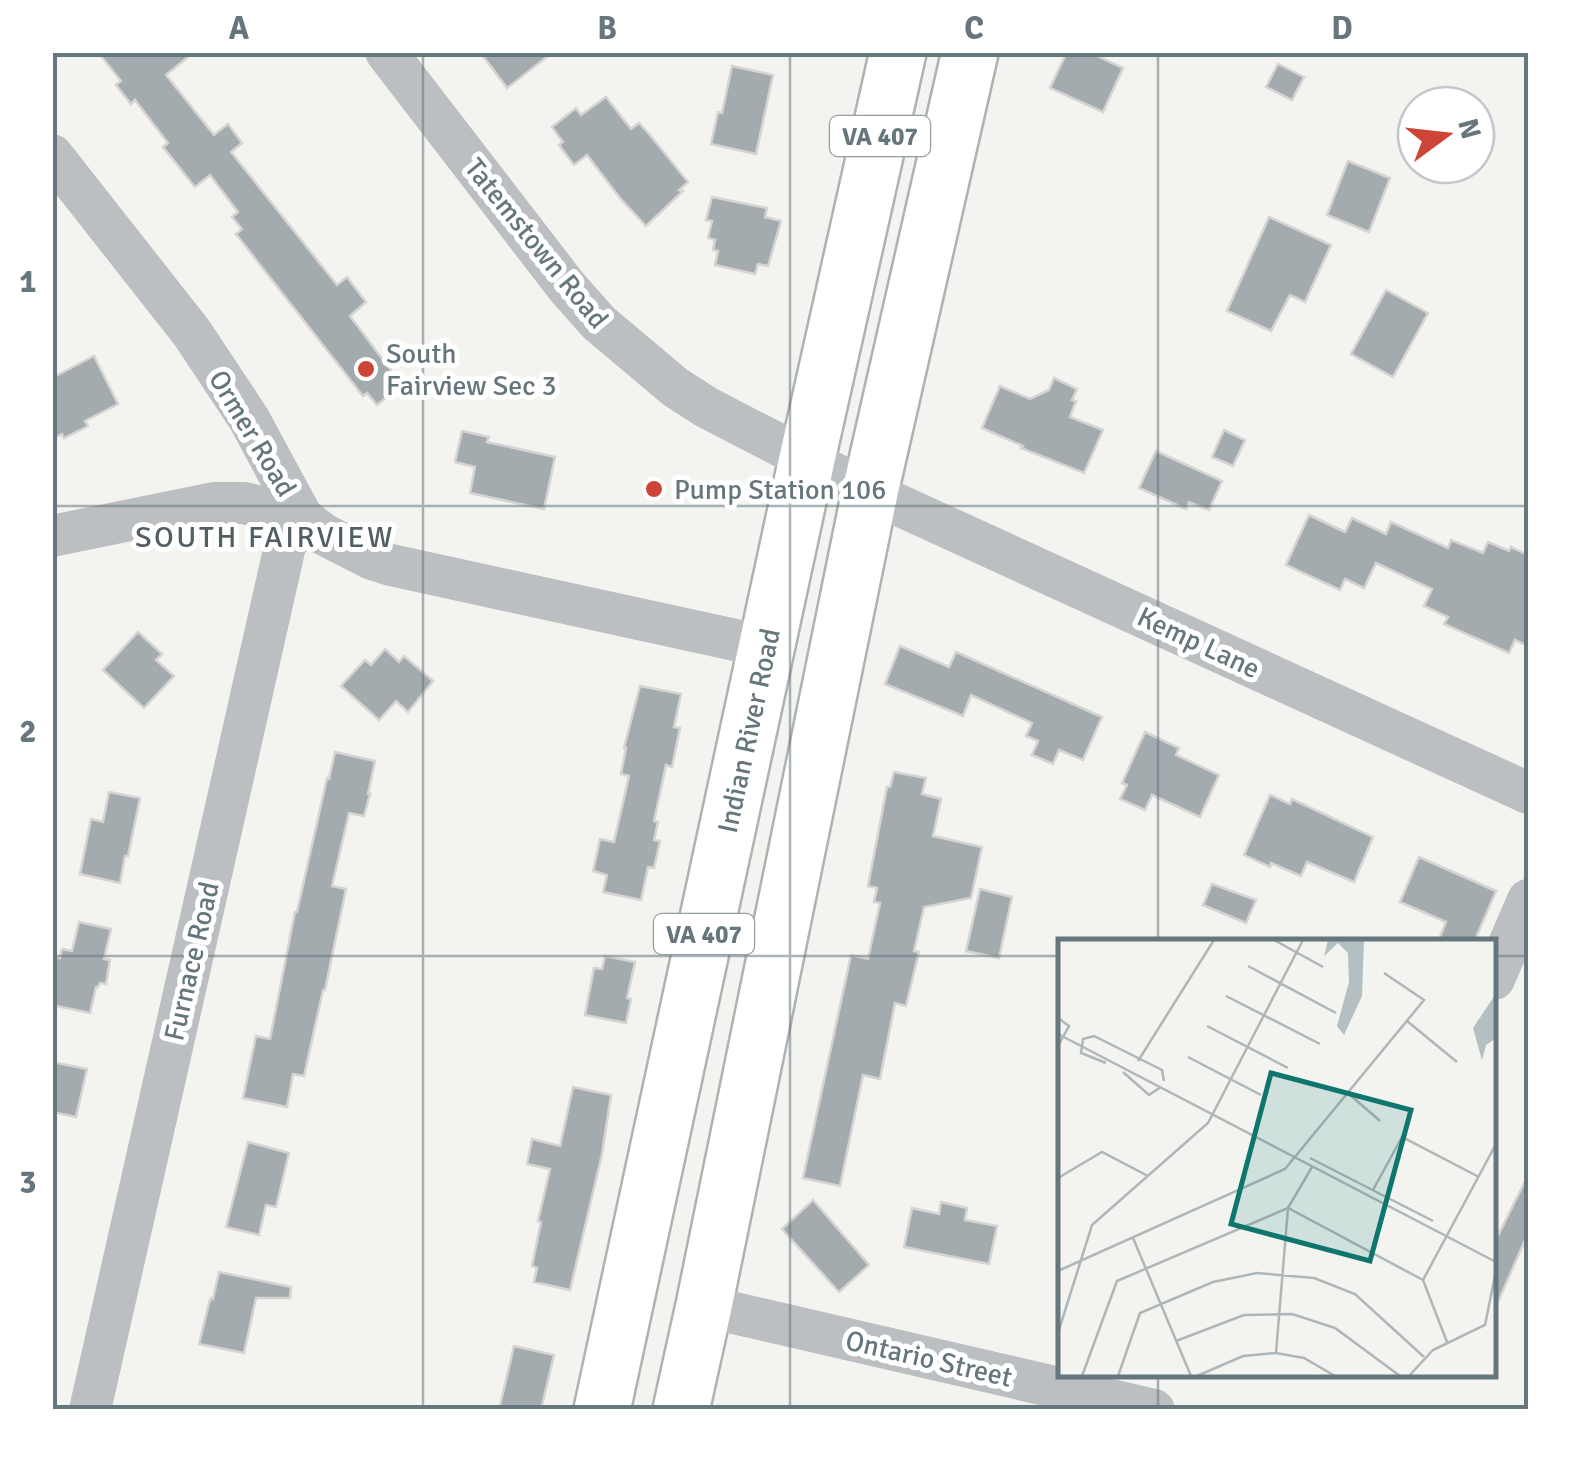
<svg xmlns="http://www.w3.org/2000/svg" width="1581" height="1462" font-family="Signika,sans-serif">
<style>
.building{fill:#a3abae;stroke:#d5d4d3;stroke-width:2.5}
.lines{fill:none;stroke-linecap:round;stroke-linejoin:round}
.major-casing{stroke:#adb2b4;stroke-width:60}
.minor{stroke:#bbbfc1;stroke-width:42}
.major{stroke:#fff;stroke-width:55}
.grid{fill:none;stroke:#66767d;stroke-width:2.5;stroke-opacity:0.55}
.poi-dot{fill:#cd4536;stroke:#fff;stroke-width:4}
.labels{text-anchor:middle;stroke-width:10;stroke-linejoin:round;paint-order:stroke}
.shield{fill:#fff;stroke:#949fa4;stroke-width:2.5}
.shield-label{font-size:25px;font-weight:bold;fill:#66767d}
.street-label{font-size:28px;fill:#66767d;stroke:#fff}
.poi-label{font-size:28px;fill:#66767d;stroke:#fff;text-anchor:start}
.neighbourhood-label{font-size:30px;letter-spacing:2.5px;fill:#535e63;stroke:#fff}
.inset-road{fill:none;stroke:#aeb6b8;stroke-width:2.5}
.view{fill:#0f766e;fill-opacity:0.15;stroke:#0f766e;stroke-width:5}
.inset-edge{fill:none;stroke:#66767d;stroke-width:5}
.neatline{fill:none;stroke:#66767d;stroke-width:4}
.grid-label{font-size:32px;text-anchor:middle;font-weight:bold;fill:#66767d}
</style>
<rect width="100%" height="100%" fill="#f3f3f0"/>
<g class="building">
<polygon points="98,52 194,52 166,75 214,135 228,124 242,143 231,152 337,285 347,277 366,302 350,316 402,385 377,405 367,393 363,396 236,234 242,229 232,217 238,212 210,175 195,187 163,147 168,143 135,100 131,104 116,85 121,81"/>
<polygon points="480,52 553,52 507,88"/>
<polygon points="1067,52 1089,52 1123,68 1103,112 1050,88"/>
<polygon points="1278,64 1304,77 1292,100 1266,87"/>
<polygon points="732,66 773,75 756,154 711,144 718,112 722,113"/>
<polygon points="606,97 631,129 639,123 649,134 688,182 679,190 683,191 646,226 620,198 587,155 574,165 559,145 563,142 552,127 576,108 581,115"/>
<polygon points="1348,161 1390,178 1369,232 1327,215"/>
<polygon points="712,197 767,208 765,217 781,221 768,266 758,264 755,274 715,265 718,251 713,250 715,240 708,238 712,221 706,220"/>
<polygon points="1269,217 1331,245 1305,302 1290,295 1271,331 1227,311"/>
<polygon points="1386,290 1428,313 1393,377 1351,354"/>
<polygon points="94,356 118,404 85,421 88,426 64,438 62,434 52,439 52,378"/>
<polygon points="1054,378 1077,389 1072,400 1076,401 1070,417 1103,430 1084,473 1021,448 1023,446 982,428 1000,386 1030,399 1049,390"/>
<polygon points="1224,430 1245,440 1233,466 1212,457"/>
<polygon points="462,431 489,437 487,442 555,457 544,509 470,493 475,467 455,462"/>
<polygon points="1156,451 1222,481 1209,510 1189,502 1186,509 1139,488"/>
<polygon points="1309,515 1345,532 1352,518 1386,534 1391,522 1448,548 1451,540 1483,553 1488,542 1509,551 1511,547 1528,555 1528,646 1515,640 1509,653 1444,624 1448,617 1424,606 1432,589 1376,563 1364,588 1345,579 1340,590 1286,565"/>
<polygon points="138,632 162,654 156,660 174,676 144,708 103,670"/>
<polygon points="900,646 949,667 956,652 1102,717 1083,760 1059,750 1053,764 1032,755 1038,741 1026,736 1032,723 971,695 963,716 885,684"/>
<polygon points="385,649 399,662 404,656 433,681 408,712 396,701 379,720 341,686 365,660 371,665"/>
<polygon points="640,686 681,694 674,727 680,728 672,767 666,765 654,821 658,822 654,840 660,841 654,868 648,867 641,900 603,892 607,875 593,871 600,839 614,842 629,776 621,774 626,748 624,748"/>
<polygon points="1145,732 1179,748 1176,755 1219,775 1200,817 1152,795 1145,810 1120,799 1127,785 1122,783"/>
<polygon points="335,752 375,761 368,794 370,794 364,816 349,813 332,886 346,889 325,990 323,990 304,1076 293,1074 287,1107 243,1098 256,1036 270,1039 295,912 297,912 327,778 329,779"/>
<polygon points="894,772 926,778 922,794 941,799 933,836 982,847 971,898 924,907 914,951 919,952 906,1006 895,1003 880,1079 863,1075 840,1186 803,1178 851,955 868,959 880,903 874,902 877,888 868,886 887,787 890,787"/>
<polygon points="109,792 140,798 128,856 125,856 120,883 80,874 91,819 103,822"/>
<polygon points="1270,795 1290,804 1292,799 1373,837 1354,882 1307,862 1301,876 1271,863 1270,867 1244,855"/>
<polygon points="1419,857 1496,891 1474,942 1438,942 1446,922 1400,902"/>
<polygon points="1212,884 1256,900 1246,923 1203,905"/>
<polygon points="980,889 1012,897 999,958 966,951"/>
<polygon points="79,922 111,929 104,959 110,960 106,984 100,983 98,987 96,987 90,1013 52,1005 52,978 56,957 60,958 62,949 72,951"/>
<polygon points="605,956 635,962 627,998 631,999 626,1023 585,1015 594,968 602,969"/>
<polygon points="52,1062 87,1069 76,1117 52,1112"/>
<polygon points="573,1087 611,1095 602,1154 570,1290 534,1282 537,1268 532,1266 541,1222 538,1221 550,1169 527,1164 532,1139 560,1146"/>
<polygon points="248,1142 289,1153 276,1207 266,1205 259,1235 226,1227"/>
<polygon points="1528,1175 1528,1233 1494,1311 1494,1244"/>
<polygon points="813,1200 869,1265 839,1292 782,1229"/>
<polygon points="941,1202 967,1208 965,1220 997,1226 989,1264 904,1247 912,1208 939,1214"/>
<polygon points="219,1272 291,1287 290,1298 256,1298 244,1353 199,1344 209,1303 211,1298 213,1299"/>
<polygon points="514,1346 554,1355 541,1410 499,1410"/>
</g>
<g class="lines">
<g class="major-casing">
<g id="major">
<path id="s1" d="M602,1410L807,459L898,52"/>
<polyline points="681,1410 704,1306 870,492 970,52"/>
</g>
</g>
<g class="minor">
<polyline points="386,52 567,287 599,323 675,387 706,407 870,492 1528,793"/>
<polyline points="52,155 192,333 249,419 302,517 323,534 372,559 391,565 767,647"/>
<polyline points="52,536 214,503 244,503 302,517 285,546 90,1410"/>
<polyline points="1494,979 1528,900"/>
<polyline points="704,1306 1154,1410"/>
</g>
<use href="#major" class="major"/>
</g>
<path class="grid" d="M423,52V1410M790,52V1410M1158,52V942M52,506H1528M52,956H1061M1494,956H1528M1158,1374V1410"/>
<g class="poi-dot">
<circle cx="366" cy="369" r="10"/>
<circle cx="654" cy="489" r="10"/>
</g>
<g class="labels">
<g class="shield">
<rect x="830" y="116" width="100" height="40" rx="8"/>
<rect x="654" y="914" width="100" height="40" rx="8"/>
</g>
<g class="shield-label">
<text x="880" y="145">VA 407</text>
<text x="704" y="943">VA 407</text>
</g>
<g class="street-label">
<text transform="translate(537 243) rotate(51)" y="10">Tatemstown Road</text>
<text transform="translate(253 433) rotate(59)" y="10">Ormer Road</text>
<text transform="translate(1199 642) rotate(25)" y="10">Kemp Lane</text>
<text dy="10" stroke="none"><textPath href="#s1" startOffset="695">Indian River Road</textPath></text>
<text transform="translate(191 961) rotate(-77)" y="10">Furnace Road</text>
<text transform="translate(929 1358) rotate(13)" y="10">Ontario Street</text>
</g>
<g class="poi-label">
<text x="386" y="363">South<tspan x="386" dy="32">Fairview Sec 3</tspan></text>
<text x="674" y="499">Pump Station 106</text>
</g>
<g class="neighbourhood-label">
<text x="265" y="547">SOUTH FAIRVIEW</text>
</g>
</g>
<g transform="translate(1058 939)">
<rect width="438" height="438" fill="#f3f3f0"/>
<path d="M270,1H306L304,57L286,96L279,87L291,43L290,14L280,4L266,17ZM437,56V100L428,106L424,121L415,89Z" fill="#b3bfc1"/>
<path class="inset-road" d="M216,1L265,28M190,27L278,74M168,57L262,105M0,79L11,87L0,107M349,82L399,123M149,87L230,129M0,95L438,323M130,118L203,156M80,122L156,1M48,124L23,114L25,100L36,97L104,131L106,142M65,133L91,156L103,148M291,155L322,182M252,219L375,282M0,239L44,213L90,237M315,251L344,198L421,238M75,299L133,437M0,332L227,230L366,61L326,34M0,394L34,286L150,184L245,1M118,402L186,376L234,375L277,389L342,437M389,403L365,341L438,205M218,414L230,269L365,341M24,437L59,342L230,269L254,228M60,437L82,374L155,343L199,334L256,339L297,355L366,418M139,437L185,417L218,414L246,419L277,437M351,437L375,411L427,386L438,332"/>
<path class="view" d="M213,134L353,171L312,322L173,285Z"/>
<rect width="438" height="438" class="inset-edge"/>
</g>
<rect width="1581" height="1462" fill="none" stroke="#ffffff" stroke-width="110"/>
<g transform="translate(1446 135) rotate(75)"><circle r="48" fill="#ffffff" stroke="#c2c8cb" stroke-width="2.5"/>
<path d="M0-8L18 38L0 25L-18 38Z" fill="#cd4536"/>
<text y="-15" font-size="28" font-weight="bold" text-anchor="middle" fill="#66767d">N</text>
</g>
<rect x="55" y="55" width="1471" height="1352" class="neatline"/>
<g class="grid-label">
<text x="239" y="39">A</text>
<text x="607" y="39">B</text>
<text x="974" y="39">C</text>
<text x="1342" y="39">D</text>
<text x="28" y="292">1</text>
<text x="28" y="742">2</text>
<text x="28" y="1193">3</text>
</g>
</svg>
